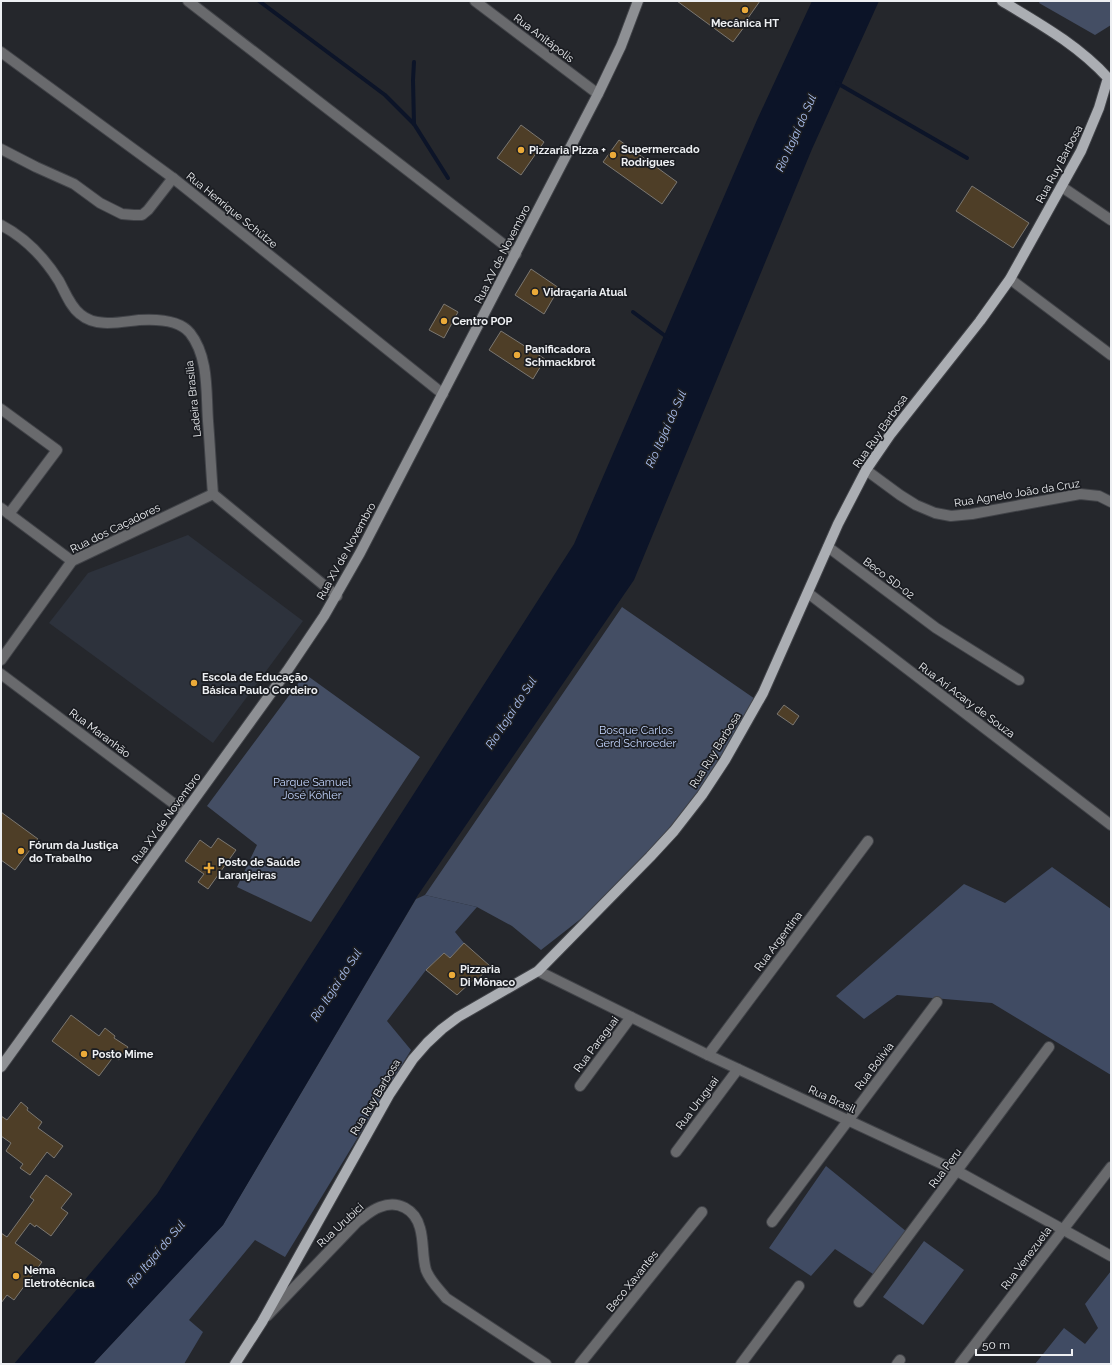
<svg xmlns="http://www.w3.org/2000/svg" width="1112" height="1365" font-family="Raleway,sans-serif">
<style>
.built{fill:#2d323c}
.green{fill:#444e64}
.forest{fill:#404b63}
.water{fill:#0c1428}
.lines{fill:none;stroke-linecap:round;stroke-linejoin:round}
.stream{stroke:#0c1428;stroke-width:4}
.building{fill:#4e3e27;stroke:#7b7771}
.street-casing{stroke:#414348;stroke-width:12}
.secondary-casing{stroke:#414348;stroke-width:12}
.primary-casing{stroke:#414348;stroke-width:12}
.street{stroke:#696a6d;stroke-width:10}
.secondary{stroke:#8e9094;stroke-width:10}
.primary{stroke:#abaeb3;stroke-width:10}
.poi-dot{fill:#ebaa39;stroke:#1b1d22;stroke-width:1.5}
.labels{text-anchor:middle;stroke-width:3.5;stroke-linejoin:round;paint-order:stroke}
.poi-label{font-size:11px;font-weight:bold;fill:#edeff2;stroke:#1b1d22;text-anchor:start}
.street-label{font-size:11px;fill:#edeff2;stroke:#1b1d22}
.park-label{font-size:11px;fill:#c5d7ff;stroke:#1b1d22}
.water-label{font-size:12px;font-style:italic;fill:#abc0f1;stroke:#1b1d22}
</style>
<rect width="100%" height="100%" fill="#25272c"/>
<polygon class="built" points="188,535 303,621 213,743 49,623 88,573"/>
<g class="green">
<polygon points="1040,1 1111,1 1111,25 1095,35 1039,3"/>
<polygon points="622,607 758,701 723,759 673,829 596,907 541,950 512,926 477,907 425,895"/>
<polygon points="305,674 420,757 311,922 237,887 257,845 207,806"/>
<polygon points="924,1241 964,1270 923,1325 883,1297"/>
</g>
<g class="forest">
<polygon points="1052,867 1111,909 1111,1075 992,1003 897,995 864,1019 836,996 964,884 1005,903"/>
<polygon points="425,895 477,907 455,932 464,943 450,958 444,953 426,970 387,1021 411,1050 285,1257 255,1240 189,1320 203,1332 184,1364 93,1364 223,1225 416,899"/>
<polygon points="826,1166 907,1232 876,1276 835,1249 811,1276 769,1248"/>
<polygon points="1111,1271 1111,1364 1035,1364 1064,1328 1085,1344 1098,1328 1085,1304"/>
</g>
<polygon class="water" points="812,1 879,1 812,149 634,580 418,895 223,1225 93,1364 14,1364 157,1194 574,544 757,120"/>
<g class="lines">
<g class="stream">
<polyline points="259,1 385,95 414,124"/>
<polyline points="414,62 413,80 414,124 448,178"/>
<polyline points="837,83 967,158"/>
<polyline points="633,312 668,338"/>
</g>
</g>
<g class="building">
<polygon points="677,1 760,1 748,18 750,19 733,42"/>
<polygon points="521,125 544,142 521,175 497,158"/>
<polygon points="619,140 677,182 662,204 603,162"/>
<polygon points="972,186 1029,223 1013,248 956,211"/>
<polygon points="531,269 559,288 544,314 515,295"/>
<polygon points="444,304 458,312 444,338 429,330"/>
<polygon points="501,331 545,359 533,379 489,350"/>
<polygon points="784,705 799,716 793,725 777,714"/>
<polygon points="1,812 38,839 15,870 1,860"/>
<polygon points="218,838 236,850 208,889 198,882 204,874 185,861 200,840 211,848"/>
<polygon points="464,943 490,966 477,980 475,978 457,995 426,970 444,953 450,958"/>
<polygon points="71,1015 99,1036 105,1028 115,1036 114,1038 128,1047 119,1060 114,1056 99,1076 52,1041"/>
<polygon points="21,1102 28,1108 27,1110 42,1122 38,1128 63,1146 54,1158 47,1152 30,1175 20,1168 23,1164 6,1151 11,1143 1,1136 1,1116 7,1120"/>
<polygon points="46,1175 72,1194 61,1208 68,1213 51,1236 36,1225 35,1227 30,1223 15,1243 42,1262 14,1300 7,1295 1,1303 1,1233 7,1237 34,1200 30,1197"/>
</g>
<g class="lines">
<g class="street-casing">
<g id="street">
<polyline points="188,1 516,254"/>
<polyline points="475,1 598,94"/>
<polyline points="1,52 173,178 443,394"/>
<polyline points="1,149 36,167 74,184 100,203 122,214 134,215 142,215 148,210 173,178"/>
<polyline points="1062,187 1111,220"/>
<path d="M1,225C26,238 44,257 59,281C65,292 70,306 80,314C96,328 120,322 139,320C155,319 179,319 190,333C209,357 206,393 208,421C210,446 211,470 213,494L337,596"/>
<polyline points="1010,279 1111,355"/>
<polyline points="1,409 57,450 9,514"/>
<polyline points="866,470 900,495 916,505 935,513 951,516 972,514 1080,494 1099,496 1111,502"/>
<polyline points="1,508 72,561"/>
<polyline points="828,547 936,628 1019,680"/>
<polyline points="808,593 1111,825"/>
<polyline points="1,660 72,561 213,494"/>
<polyline points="1,674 185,812"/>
<polyline points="538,971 708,1055 957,1171 1111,1256"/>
<polyline points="708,1055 868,841"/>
<polyline points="580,1086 631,1017"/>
<polyline points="676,1152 738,1069"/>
<polyline points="772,1222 937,1002"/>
<polyline points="859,1302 1049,1047"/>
<path d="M267,1316L357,1222C364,1217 371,1210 380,1207C398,1200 415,1209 420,1228C424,1242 422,1256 426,1270C430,1281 439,1289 446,1298L546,1364"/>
<polyline points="580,1364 702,1212"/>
<polyline points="741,1364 799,1286"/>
<polyline points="897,1364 900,1360"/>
<polyline points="960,1364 1111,1167"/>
</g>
</g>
<g class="secondary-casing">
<polyline id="secondary" points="1,1067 287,671 324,616 360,553 598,94 621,46 638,1"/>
</g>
<g class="primary-casing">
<path id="primary" d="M235,1364L262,1322L389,1095L413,1059L427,1043L442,1029L458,1017L538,971L650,857L674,831L702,795L725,760L763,693L838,524L866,470L890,435L980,321L1010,279L1081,151L1099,108L1108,78C1078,45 1040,24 1002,1"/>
</g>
<use href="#street" class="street"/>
<use href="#secondary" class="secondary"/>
<use href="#primary" class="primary"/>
</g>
<g class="poi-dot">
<circle cx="745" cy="10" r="4"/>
<circle cx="521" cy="150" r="4"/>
<circle cx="613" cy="155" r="4"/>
<circle cx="535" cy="292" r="4"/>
<circle cx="444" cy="321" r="4"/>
<circle cx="517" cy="355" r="4"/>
<circle cx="194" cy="683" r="4"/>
<circle cx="21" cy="851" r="4"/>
<path d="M207 862h4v4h4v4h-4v4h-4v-4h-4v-4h4z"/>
<circle cx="452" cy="975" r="4"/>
<circle cx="84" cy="1054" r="4"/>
<circle cx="16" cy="1276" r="4"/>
</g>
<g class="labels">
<g class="poi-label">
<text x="745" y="27" text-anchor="middle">Mecânica HT</text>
<text x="621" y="153">Supermercado<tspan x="621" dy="13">Rodrigues</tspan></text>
<text x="529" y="154">Pizzaria Pizza +</text>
<text x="543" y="296">Vidraçaria Atual</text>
<text x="452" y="325">Centro POP</text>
<text x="525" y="353">Panificadora<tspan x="525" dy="13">Schmackbrot</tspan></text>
<text x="202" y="681">Escola de Educação<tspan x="202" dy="13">Básica Paulo Cordeiro</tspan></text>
<text x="29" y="849">Fórum da Justiça<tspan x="29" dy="13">do Trabalho</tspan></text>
<text x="218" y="866">Posto de Saúde<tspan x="218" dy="13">Laranjeiras</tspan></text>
<text x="460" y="973">Pizzaria<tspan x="460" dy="13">Di Mônaco</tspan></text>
<text x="92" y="1058">Posto Mime</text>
<text x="24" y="1274">Nema<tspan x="24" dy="13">Eletrotécnica</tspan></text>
</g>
<g class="street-label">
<text transform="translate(544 38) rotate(37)" y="4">Rua Anitápolis</text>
<text transform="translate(1059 164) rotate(-62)" y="4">Rua Ruy Barbosa</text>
<text transform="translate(232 210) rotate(39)" y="4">Rua Henrique Schütze</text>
<text transform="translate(502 254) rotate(-63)" y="4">Rua XV de Novembro</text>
<text transform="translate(193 399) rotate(-96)" y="4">Ladeira Brasília</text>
<text transform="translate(880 431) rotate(-55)" y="4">Rua Ruy Barbosa</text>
<text transform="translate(1017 493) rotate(-9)" y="4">Rua Agnelo João da Cruz</text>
<text transform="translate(115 528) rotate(-26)" y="4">Rua dos Caçadores</text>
<text transform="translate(346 551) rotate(-61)" y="4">Rua XV de Novembro</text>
<text transform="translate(889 578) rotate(37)" y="4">Beco SD-02</text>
<text transform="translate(967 700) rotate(37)" y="4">Rua Ari Acary de Souza</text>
<text transform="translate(100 733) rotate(37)" y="4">Rua Maranhão</text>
<text transform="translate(715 750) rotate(-58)" y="4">Rua Ruy Barbosa</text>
<text transform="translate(166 818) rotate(-54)" y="4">Rua XV de Novembro</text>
<text transform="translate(778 941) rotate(-53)" y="4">Rua Argentina</text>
<text transform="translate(596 1044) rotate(-53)" y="4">Rua Paraguai</text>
<text transform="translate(874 1066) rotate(-53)" y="4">Rua Bolívia</text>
<text transform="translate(375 1097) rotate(-59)" y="4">Rua Ruy Barbosa</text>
<text transform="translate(832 1099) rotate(25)" y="4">Rua Brasil</text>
<text transform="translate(697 1103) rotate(-53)" y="4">Rua Uruguai</text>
<text transform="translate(945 1168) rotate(-53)" y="4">Rua Peru</text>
<text transform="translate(340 1225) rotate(-43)" y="4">Rua Urubici</text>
<text transform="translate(1026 1258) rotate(-53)" y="4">Rua Venezuela</text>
<text transform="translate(632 1281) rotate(-51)" y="4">Beco Xavantes</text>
</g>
<g class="park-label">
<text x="636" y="734">Bosque Carlos<tspan x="636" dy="13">Gerd Schroeder</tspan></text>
<text x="312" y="786">Parque Samuel<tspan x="312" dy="13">José Köhler</tspan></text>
</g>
<g class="water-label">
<text transform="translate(796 133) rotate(-66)" y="4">Rio Itajaí do Sul</text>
<text transform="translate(666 429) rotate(-66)" y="4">Rio Itajaí do Sul</text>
<text transform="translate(511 713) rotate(-57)" y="4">Rio Itajaí do Sul</text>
<text transform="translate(336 985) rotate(-57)" y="4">Rio Itajaí do Sul</text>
<text transform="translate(156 1254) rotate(-50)" y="4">Rio Itajaí do Sul</text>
</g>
</g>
<rect width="1112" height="1365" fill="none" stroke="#edeff2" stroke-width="4"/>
<path d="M976 1349v6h96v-6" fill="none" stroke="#edeff2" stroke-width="2"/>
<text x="982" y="1349" font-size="12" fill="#edeff2" stroke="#1b1d22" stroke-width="3" paint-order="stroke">50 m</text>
</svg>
